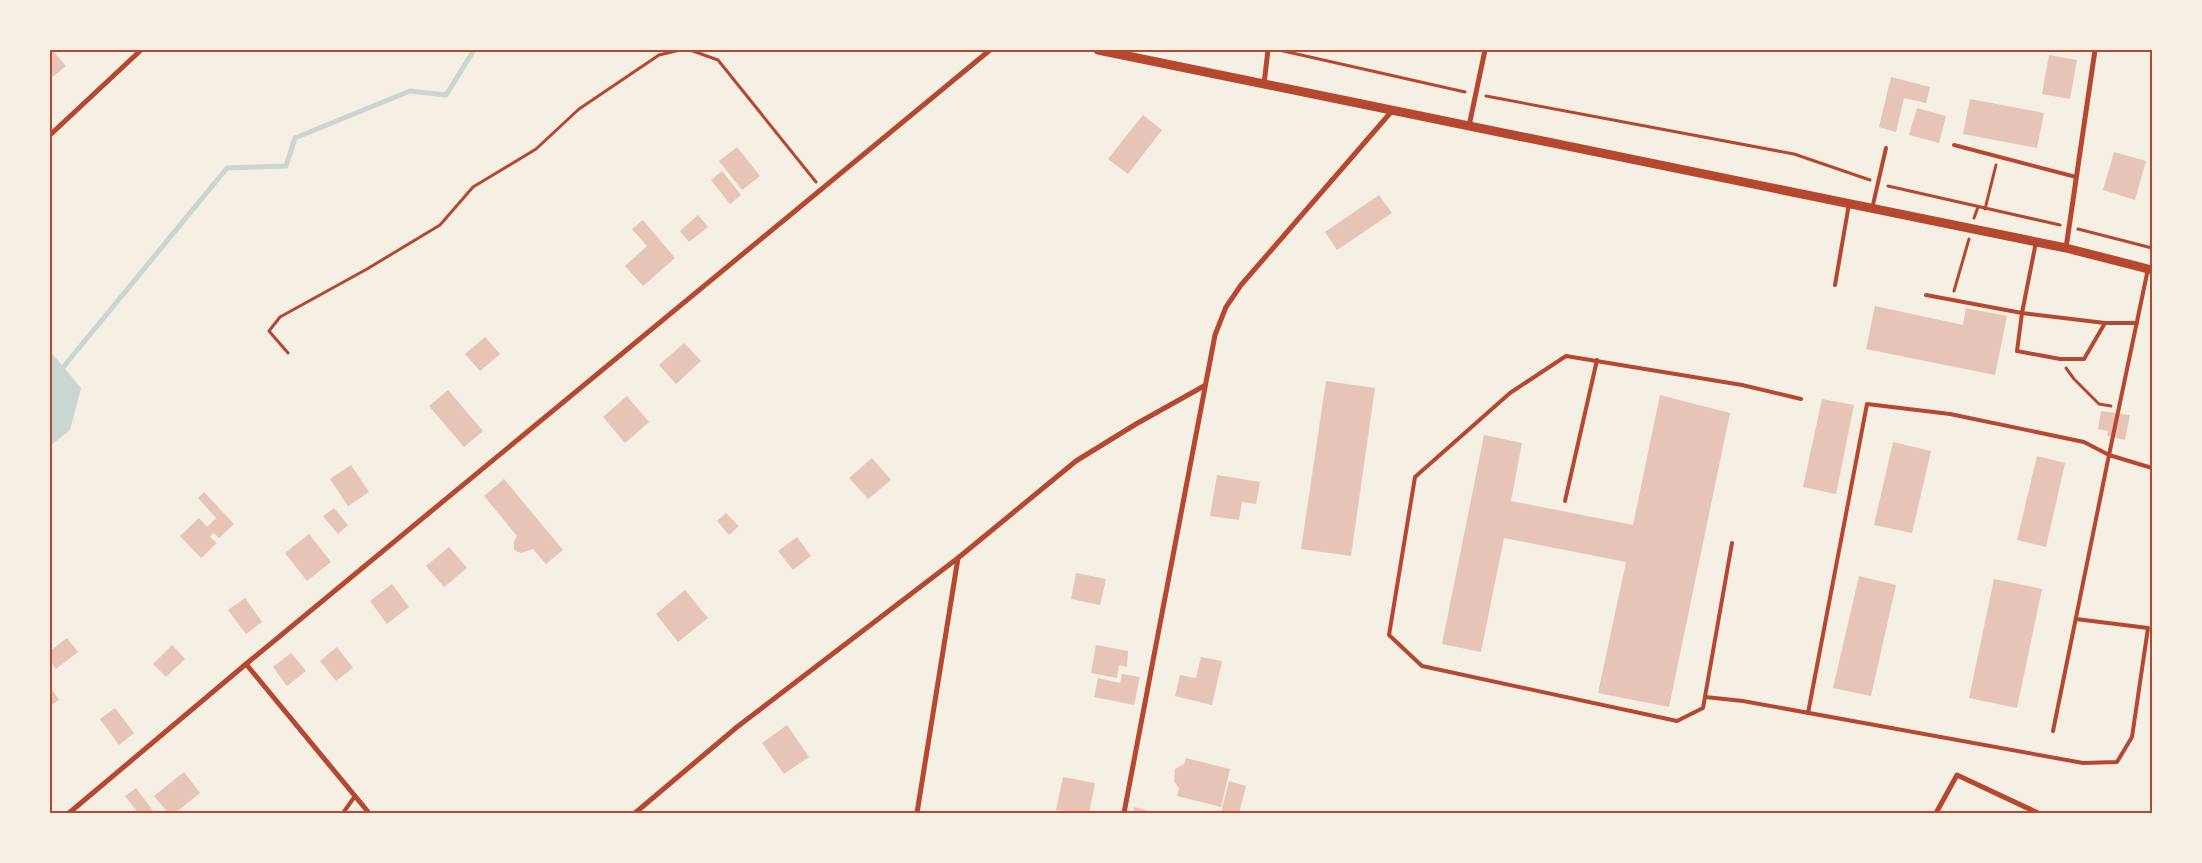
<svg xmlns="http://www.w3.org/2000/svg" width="2202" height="863" font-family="'PT Sans',sans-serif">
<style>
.water{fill:#c9d6d2}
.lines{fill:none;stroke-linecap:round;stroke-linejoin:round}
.stream{stroke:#c9d6d2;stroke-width:5}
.building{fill:#e6c5b7}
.path{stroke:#b5482f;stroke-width:3}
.service{stroke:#b5482f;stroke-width:4}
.minor{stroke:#b5482f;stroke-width:5}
.tertiary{stroke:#b5482f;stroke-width:9}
.neatline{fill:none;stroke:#b5482f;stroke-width:2}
</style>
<rect width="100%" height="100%" fill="#f6efe4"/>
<polygon class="water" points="50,351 81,388 70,430 50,446"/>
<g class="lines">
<polyline class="stream" points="60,371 227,168 286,166 295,138 410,91 446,95 474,50"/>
</g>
<g class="building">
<polygon points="53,51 66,66 50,79 50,54"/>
<polygon points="2049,55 2077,60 2070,99 2042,94"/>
<polygon points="1891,77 1930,87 1926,103 1904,98 1896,132 1879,127"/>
<polygon points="1970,99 2044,113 2037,148 1963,134"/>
<polygon points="1917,108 1946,116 1939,143 1909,135"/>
<polygon points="1143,115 1162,130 1128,174 1108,159"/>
<polygon points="737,147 760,176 742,190 719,161"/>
<polygon points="2114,152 2146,161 2135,200 2103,190"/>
<polygon points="722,171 741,195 730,204 711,180"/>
<polygon points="1379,195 1392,213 1337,250 1325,232"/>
<polygon points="698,215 708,227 689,242 680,231"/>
<polygon points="643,220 675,258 643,286 625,266 647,246 632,229"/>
<polygon points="1875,306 1963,325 1966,308 2007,316 1995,375 1866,349"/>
<polygon points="485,337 500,354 480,371 465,354"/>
<polygon points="684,343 701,361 676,384 659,365"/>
<polygon points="1326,381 1375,388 1351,556 1301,549"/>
<polygon points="448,390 483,431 464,447 429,406"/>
<polygon points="1660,395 1730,413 1669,707 1598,693 1626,562 1504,538 1481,652 1442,644 1484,435 1522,443 1511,501 1633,525"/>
<polygon points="627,396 649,422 625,443 603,417"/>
<polygon points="1822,399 1854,405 1836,494 1803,487"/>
<polygon points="2101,411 2130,415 2125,440 2107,436 2108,431 2098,429"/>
<polygon points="1893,442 1931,451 1912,533 1874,525"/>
<polygon points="2037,456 2065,463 2046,547 2017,540"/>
<polygon points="872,458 891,480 868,499 849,478"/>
<polygon points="351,465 369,492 348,506 330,479"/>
<polygon points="1217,475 1260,482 1256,504 1242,502 1239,520 1210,516"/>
<polygon points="504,479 563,550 546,564 533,549 521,553 514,550 514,541 517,536 484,496"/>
<polygon points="204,492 234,524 219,538 214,533 210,537 217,543 201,558 180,536 199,518 207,527 216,518 198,498"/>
<polygon points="334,508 348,525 338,534 323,516"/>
<polygon points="726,513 739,526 729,535 717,521"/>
<polygon points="309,534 331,562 307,581 285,553"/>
<polygon points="797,537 811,556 793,570 778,551"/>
<polygon points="449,547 467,568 444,587 426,566"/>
<polygon points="1076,573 1106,579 1100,605 1071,599"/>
<polygon points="1859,576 1896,585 1871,696 1833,688"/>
<polygon points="1994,579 2042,589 2017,708 1969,698"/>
<polygon points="392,584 409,607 387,624 370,601"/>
<polygon points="685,590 708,618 678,642 656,614"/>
<polygon points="245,598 262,622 246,634 228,610"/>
<polygon points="67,638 78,652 56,669 50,661 50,651"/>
<polygon points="172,645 185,659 166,677 153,664"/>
<polygon points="1096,645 1128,651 1127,667 1119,665 1117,678 1091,673"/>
<polygon points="337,647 353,668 336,681 320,661"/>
<polygon points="291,653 306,671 287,686 273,667"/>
<polygon points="1201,657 1222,661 1212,705 1175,696 1180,675 1196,678"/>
<polygon points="1122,674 1140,677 1134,705 1094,697 1098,678 1120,683"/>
<polygon points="50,687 59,700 50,706"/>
<polygon points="115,708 134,733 119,745 100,719"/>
<polygon points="787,725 809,757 784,774 762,743"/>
<polygon points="1186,758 1230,769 1221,807 1177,796 1179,788 1174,781 1175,769 1184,764"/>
<polygon points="184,772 200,793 175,813 168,813 154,796"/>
<polygon points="1063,777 1095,783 1089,813 1056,810"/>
<polygon points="1229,781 1246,786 1239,813 1221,813"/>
<polygon points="136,788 154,812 153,813 138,813 125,796"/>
<polygon points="1134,807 1153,812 1153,813 1133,813"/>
</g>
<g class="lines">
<g class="path">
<polyline points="690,50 718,60 816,182"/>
<polyline points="1279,50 1465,92"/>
<polyline points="1486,96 1794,154 1870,180"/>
<polyline points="1888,186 2060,225"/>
<polyline points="1985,209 1996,165"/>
<polyline points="1974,218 1978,207"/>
<polyline points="2078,229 2152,248"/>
<polyline points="1954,291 1969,239"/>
<polyline points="288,353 269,331 280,317 367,269 440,225 473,187 536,149 579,109 659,55 680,50"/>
<polyline points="2066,368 2074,379 2099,404 2111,406"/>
</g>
<g class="service">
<polyline points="1954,145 2076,177"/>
<polyline points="1872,209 1886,148"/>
<polyline points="2148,269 2109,455 2152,468"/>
<polyline points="1835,285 1849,204"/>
<polyline points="1926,295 2022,313 2036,242"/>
<polyline points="2105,323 2084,359 2060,359 2017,351 2022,313 2105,323 2137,323"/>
<polyline points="1565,501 1597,360"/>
<polyline points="1732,543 1703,708 1677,721 1422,666 1389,635 1415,477 1510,393 1566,356 1742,385 1801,399"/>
<polyline points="1705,697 1743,701 2083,763 2117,762 2132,737 2148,628 2076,619"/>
<polyline points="1808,713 1867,404 1950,414 2084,442 2109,455 2053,731"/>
<polyline points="343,813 355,796"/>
</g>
<g class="minor">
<polyline points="1264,84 1268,50"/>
<polyline points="1469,126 1485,50"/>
<polyline points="50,135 141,50"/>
<polyline points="2066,248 2095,50"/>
<polyline points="246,664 369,813"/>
<polyline points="69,813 246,664 990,50"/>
<polyline points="635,813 737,727 958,558 1076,461 1136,424 1204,386"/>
<polyline points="917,813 958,558"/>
<polyline points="1124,813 1215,335 1226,307 1241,285 1392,111"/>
<polyline points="1936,813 1957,775 2038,813"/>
</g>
<polyline class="tertiary" points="1098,50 2066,248 2152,270"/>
</g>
<rect width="2202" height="863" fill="none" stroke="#f6efe4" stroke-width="102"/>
<rect x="51" y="51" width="2100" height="761" class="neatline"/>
</svg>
